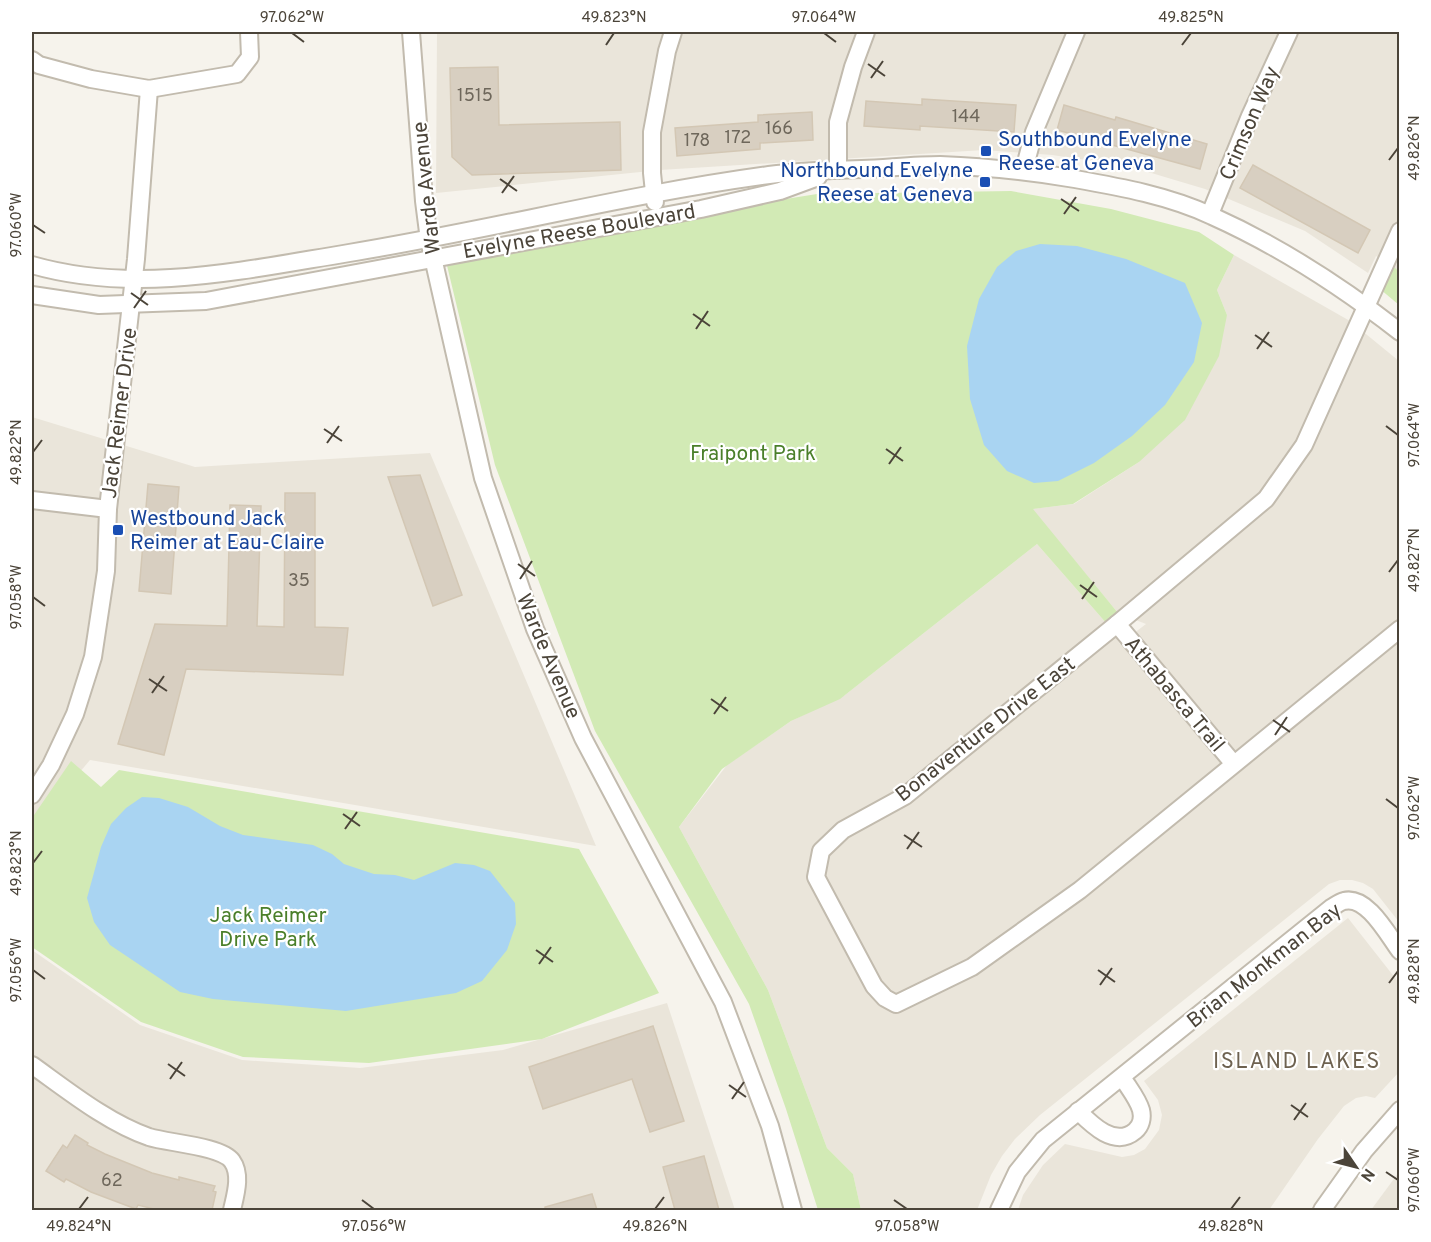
<svg xmlns="http://www.w3.org/2000/svg" width="1431" height="1242" font-family="Overpass,sans-serif">
<style>
.residential{fill:#eae5da}
.green{fill:#d2eab5}
.water{fill:#a9d4f2}
.building{fill:#d8cfc1;stroke:#d3c7b4;stroke-width:1.5}
.lines{fill:none;stroke-linecap:round;stroke-linejoin:round}
.minor-casing{stroke:#c2bbae;stroke-width:20}
.minor{stroke:#fff;stroke-width:16}
.ticks{fill:none;stroke:#4b4439;stroke-width:2}
.transit-dot{fill:#1a4fb4;stroke:#fff;stroke-width:2}
.labels{text-anchor:middle;stroke-width:4.5;stroke-linejoin:round;paint-order:stroke}
.number-label{font-size:18px;fill:#6e675b}
.street-label{font-size:21px;fill:#4b4439;stroke:#fff}
.transit-label{font-size:21px;fill:#164399;stroke:#fff;text-anchor:start}
.park-label{font-size:21px;fill:#4a7f2a;stroke:#fff}
.neighbourhood-label{font-size:22px;letter-spacing:1.5px;fill:#6e6250;stroke:#fff}
.neatline{fill:none;stroke:#4b4439;stroke-width:2}
.ticks-label{font-size:15px;text-anchor:middle;fill:#4b4439}
</style>
<rect width="100%" height="100%" fill="#f6f3ec"/>
<g class="residential">
<polygon points="437,32 1399,32 1399,271 1376,256 1368,273 1305,231 1205,189 1128,166 1052,155 984,150 660,170 436,193"/>
<polygon points="1234,255 1350,321 1399,361 1399,922 1373,889 1363,883 1352,880 1340,880 1329,884 1040,1115 1015,1139 1002,1156 991,1175 977,1210 861,1210 853,1174 827,1148 768,990 679,827 727,765 791,721 845,695 1037,544 1107,624 1120,644 1146,624 1118,613 1032,509 1074,504 1139,462 1227,315 1217,290"/>
<polygon points="32,417 195,467 430,453 596,846 90,760 32,829"/>
<polygon points="1348,918 1399,983 1399,1072 1375,1098 1366,1096 1356,1098 1344,1106 1318,1139 1269,1210 1018,1210 1023,1195 1043,1165 1065,1144 1122,1157 1134,1155 1145,1149 1159,1130 1162,1115 1158,1100 1144,1081"/>
<polygon points="32,950 140,1025 242,1060 360,1068 503,1050 667,1003 735,1210 32,1210"/>
<polygon points="1399,1172 1399,1210 1371,1210"/>
</g>
<g class="green">
<polygon points="1011,191 1111,209 1199,232 1234,255 1217,290 1227,315 1219,356 1185,420 1139,462 1073,504 1033,509 1118,613 1107,624 1037,544 840,699 791,721 722,769 679,827 768,990 827,1148 853,1174 861,1210 818,1210 786,1109 749,1004 595,731 495,465 444,253 817,194"/>
<polygon points="1391,265 1399,271 1399,305 1380,289"/>
<polygon points="71,761 101,787 119,770 579,849 659,993 542,1039 369,1063 243,1057 141,1022 32,947 32,818"/>
</g>
<g class="water">
<polygon points="1040,244 1077,246 1126,259 1185,283 1202,323 1194,362 1165,405 1132,436 1094,463 1058,481 1034,483 1007,471 984,445 970,399 967,346 979,299 997,267 1016,251"/>
<polygon points="142,797 159,798 188,807 220,826 243,835 313,845 332,854 344,864 374,874 395,875 414,880 455,863 474,865 490,871 515,903 516,924 507,950 482,981 456,993 346,1011 213,999 180,992 110,945 94,922 87,898 101,847 111,824 126,808"/>
</g>
<g class="building">
<polygon points="498,67 499,125 620,122 621,170 472,175 452,157 450,68"/>
<polygon points="922,99 1016,105 1014,132 920,126 920,130 864,126 866,101 922,105"/>
<polygon points="1064,105 1115,120 1116,117 1207,144 1200,169 1057,130"/>
<polygon points="812,112 813,140 760,143 760,149 677,156 675,128 758,122 758,115"/>
<polygon points="1253,165 1370,230 1358,253 1240,188"/>
<polygon points="420,475 462,595 433,606 388,477"/>
<polygon points="148,484 179,487 171,594 139,591"/>
<polygon points="285,493 315,493 315,627 348,628 343,675 186,669 164,755 118,744 155,624 227,626 230,505 261,506 257,626 284,627"/>
<polygon points="653,1026 684,1121 650,1132 632,1079 543,1109 529,1067"/>
<polygon points="75,1135 88,1143 87,1145 105,1154 152,1173 179,1180 179,1177 215,1186 213,1191 216,1192 212,1210 158,1210 138,1205 136,1209 91,1192 66,1179 64,1182 46,1171 63,1145 67,1148"/>
<polygon points="704,1156 719,1210 675,1210 663,1167"/>
<polygon points="592,1194 597,1210 545,1210 545,1207"/>
</g>
<g class="lines">
<g class="minor-casing">
<g id="minor">
<polyline points="411,32 424,201 429,240 483,478 535,629 583,738 723,1002 770,1126 793,1210"/>
<polyline points="32,60 39,65 91,79 149,89 237,74 250,57 249,32"/>
<polyline points="838,170 838,122 853,67 866,32"/>
<polyline points="1024,170 1034,132 1076,32"/>
<polyline points="655,202 652,173 652,132 667,51 673,32"/>
<polyline points="1210,214 1250,116 1289,32"/>
<polyline points="1400,231 1304,445 1266,499 1117,624 905,796 843,830 821,851 816,877 874,986 885,998 896,1004 972,967 1080,890 1400,629"/>
<path d="M32,265C136,295 244,270 349,253C490,230 628,194 769,175C800,171 831,170 862,169C888,168 914,165 940,165C986,167 1030,171 1075,179C1120,187 1170,196 1212,216C1279,246 1342,287 1400,332"/>
<polyline points="32,295 99,305 206,301 701,209 780,191 818,177"/>
<polyline points="32,500 108,509"/>
<polyline points="1117,624 1233,763"/>
<polyline points="32,795 51,765 75,714 93,657 106,571 108,509 136,259 149,89"/>
<path d="M32,1065C67,1090 108,1123 149,1137C168,1143 221,1146 232,1161C242,1175 235,1196 232,1210"/>
<path d="M1078,1111C1092,1125 1115,1148 1135,1131C1141,1126 1143,1118 1141,1110C1138,1099 1128,1087 1122,1077"/>
<path d="M999,1210L1017,1172L1043,1140L1331,908C1335,906 1339,902 1344,901C1367,895 1388,935 1400,951"/>
<polyline points="1322,1210 1364,1151 1400,1110"/>
</g>
</g>
<use href="#minor" class="minor"/>
</g>
<path class="ticks" d="M292,33L304,42M824,33L836,42M606,45L614,33M1182,45L1191,33M868,64L885,76M871,78L883,61M1389,160L1398,148M500,179L517,191M502,193L514,176M1061,199L1079,211M1064,214L1076,197M33,225L45,233M131,293L148,305M134,308L146,291M693,314L710,326M696,329L708,311M1255,335L1272,347M1257,349L1269,332M1386,426L1398,435M324,429L342,441M327,443L339,426M886,449L903,461M33,452L42,440M889,464L901,447M518,564L535,576M1389,572L1398,560M520,579L532,561M1080,585L1097,597M33,597L45,606M1082,599L1094,582M149,679L167,691M152,693L164,676M711,699L728,711M714,714L726,697M1273,720L1290,732M1275,735L1287,717M1386,799L1398,808M343,814L360,826M345,829L357,812M904,835L922,847M907,849L919,832M33,863L42,851M536,950L553,962M539,964L551,947M33,970L45,979M1098,970L1115,982M1389,983L1398,971M1100,985L1112,968M168,1064L185,1076M170,1079L182,1062M729,1085L746,1097M732,1099L744,1082M1291,1105L1308,1117M1294,1120L1306,1103M1386,1172L1398,1180M362,1200L374,1209M894,1200L907,1209M79,1209L88,1197M655,1209L664,1197M1231,1209L1240,1197"/>
<g class="transit-dot">
<rect x="980" y="145" width="12" height="12" rx="3"/>
<rect x="979" y="176" width="12" height="12" rx="3"/>
<rect x="112" y="524" width="12" height="12" rx="3"/>
</g>
<g class="labels">
<g class="number-label">
<text x="475" y="101">1515</text>
<text x="966" y="122">144</text>
<text x="779" y="134">166</text>
<text x="738" y="143">172</text>
<text x="697" y="146">178</text>
<text x="299" y="586">35</text>
<text x="112" y="1186">62</text>
</g>
<g class="street-label">
<text transform="translate(1249 123) rotate(-67)" y="7">Crimson Way</text>
<text transform="translate(426 188) rotate(-96)" y="7">Warde Avenue</text>
<text transform="translate(579 231) rotate(-10)" y="7">Evelyne Reese Boulevard</text>
<text transform="translate(119 413) rotate(-83)" y="7">Jack Reimer Drive</text>
<text transform="translate(549 656) rotate(67)" y="7">Warde Avenue</text>
<text transform="translate(1175 694) rotate(50)" y="7">Athabasca Trail</text>
<text transform="translate(985 729) rotate(-38)" y="7">Bonaventure Drive East</text>
<text transform="translate(1264 965) rotate(-38)" y="7">Brian Monkman Bay</text>
</g>
<g class="transit-label">
<text x="998" y="146">Southbound Evelyne<tspan x="998" dy="24">Reese at Geneva</tspan></text>
<text x="973" y="177" text-anchor="end">Northbound Evelyne<tspan x="973" dy="24">Reese at Geneva</tspan></text>
<text x="130" y="525">Westbound Jack<tspan x="130" dy="24">Reimer at Eau-Claire</tspan></text>
</g>
<g class="park-label">
<text x="753" y="460">Fraipont Park</text>
<text x="268" y="922">Jack Reimer<tspan x="268" dy="24">Drive Park</tspan></text>
</g>
<g class="neighbourhood-label">
<text x="1297" y="1068">ISLAND LAKES</text>
</g>
</g>
<rect width="1431" height="1242" fill="none" stroke="#ffffff" stroke-width="66"/>
<g transform="translate(1356 1167) rotate(125)" stroke="#ffffff" stroke-width="4.5" paint-order="stroke">
<path d="M0-4.5L10 22L0 15L-10 22Z" fill="#4b4439"/>
<text y="-9" font-size="16" font-weight="bold" text-anchor="middle" fill="#4b4439">N</text>
</g>
<rect x="33" y="33" width="1365" height="1176" class="neatline"/>
<g class="ticks-label">
<text x="292" y="22">97.062°W</text>
<text x="614" y="22">49.823°N</text>
<text x="824" y="22">97.064°W</text>
<text x="1191" y="22">49.825°N</text>
<text transform="translate(1414 148) rotate(-90)" y="5">49.826°N</text>
<text transform="translate(16 225) rotate(-90)" y="5">97.060°W</text>
<text transform="translate(1414 435) rotate(-90)" y="5">97.064°W</text>
<text transform="translate(16 452) rotate(-90)" y="5">49.822°N</text>
<text transform="translate(1414 560) rotate(-90)" y="5">49.827°N</text>
<text transform="translate(16 597) rotate(-90)" y="5">97.058°W</text>
<text transform="translate(1414 808) rotate(-90)" y="5">97.062°W</text>
<text transform="translate(16 863) rotate(-90)" y="5">49.823°N</text>
<text transform="translate(16 970) rotate(-90)" y="5">97.056°W</text>
<text transform="translate(1414 971) rotate(-90)" y="5">49.828°N</text>
<text transform="translate(1414 1180) rotate(-90)" y="5">97.060°W</text>
<text x="79" y="1231">49.824°N</text>
<text x="374" y="1231">97.056°W</text>
<text x="655" y="1231">49.826°N</text>
<text x="907" y="1231">97.058°W</text>
<text x="1231" y="1231">49.828°N</text>
</g>
</svg>
